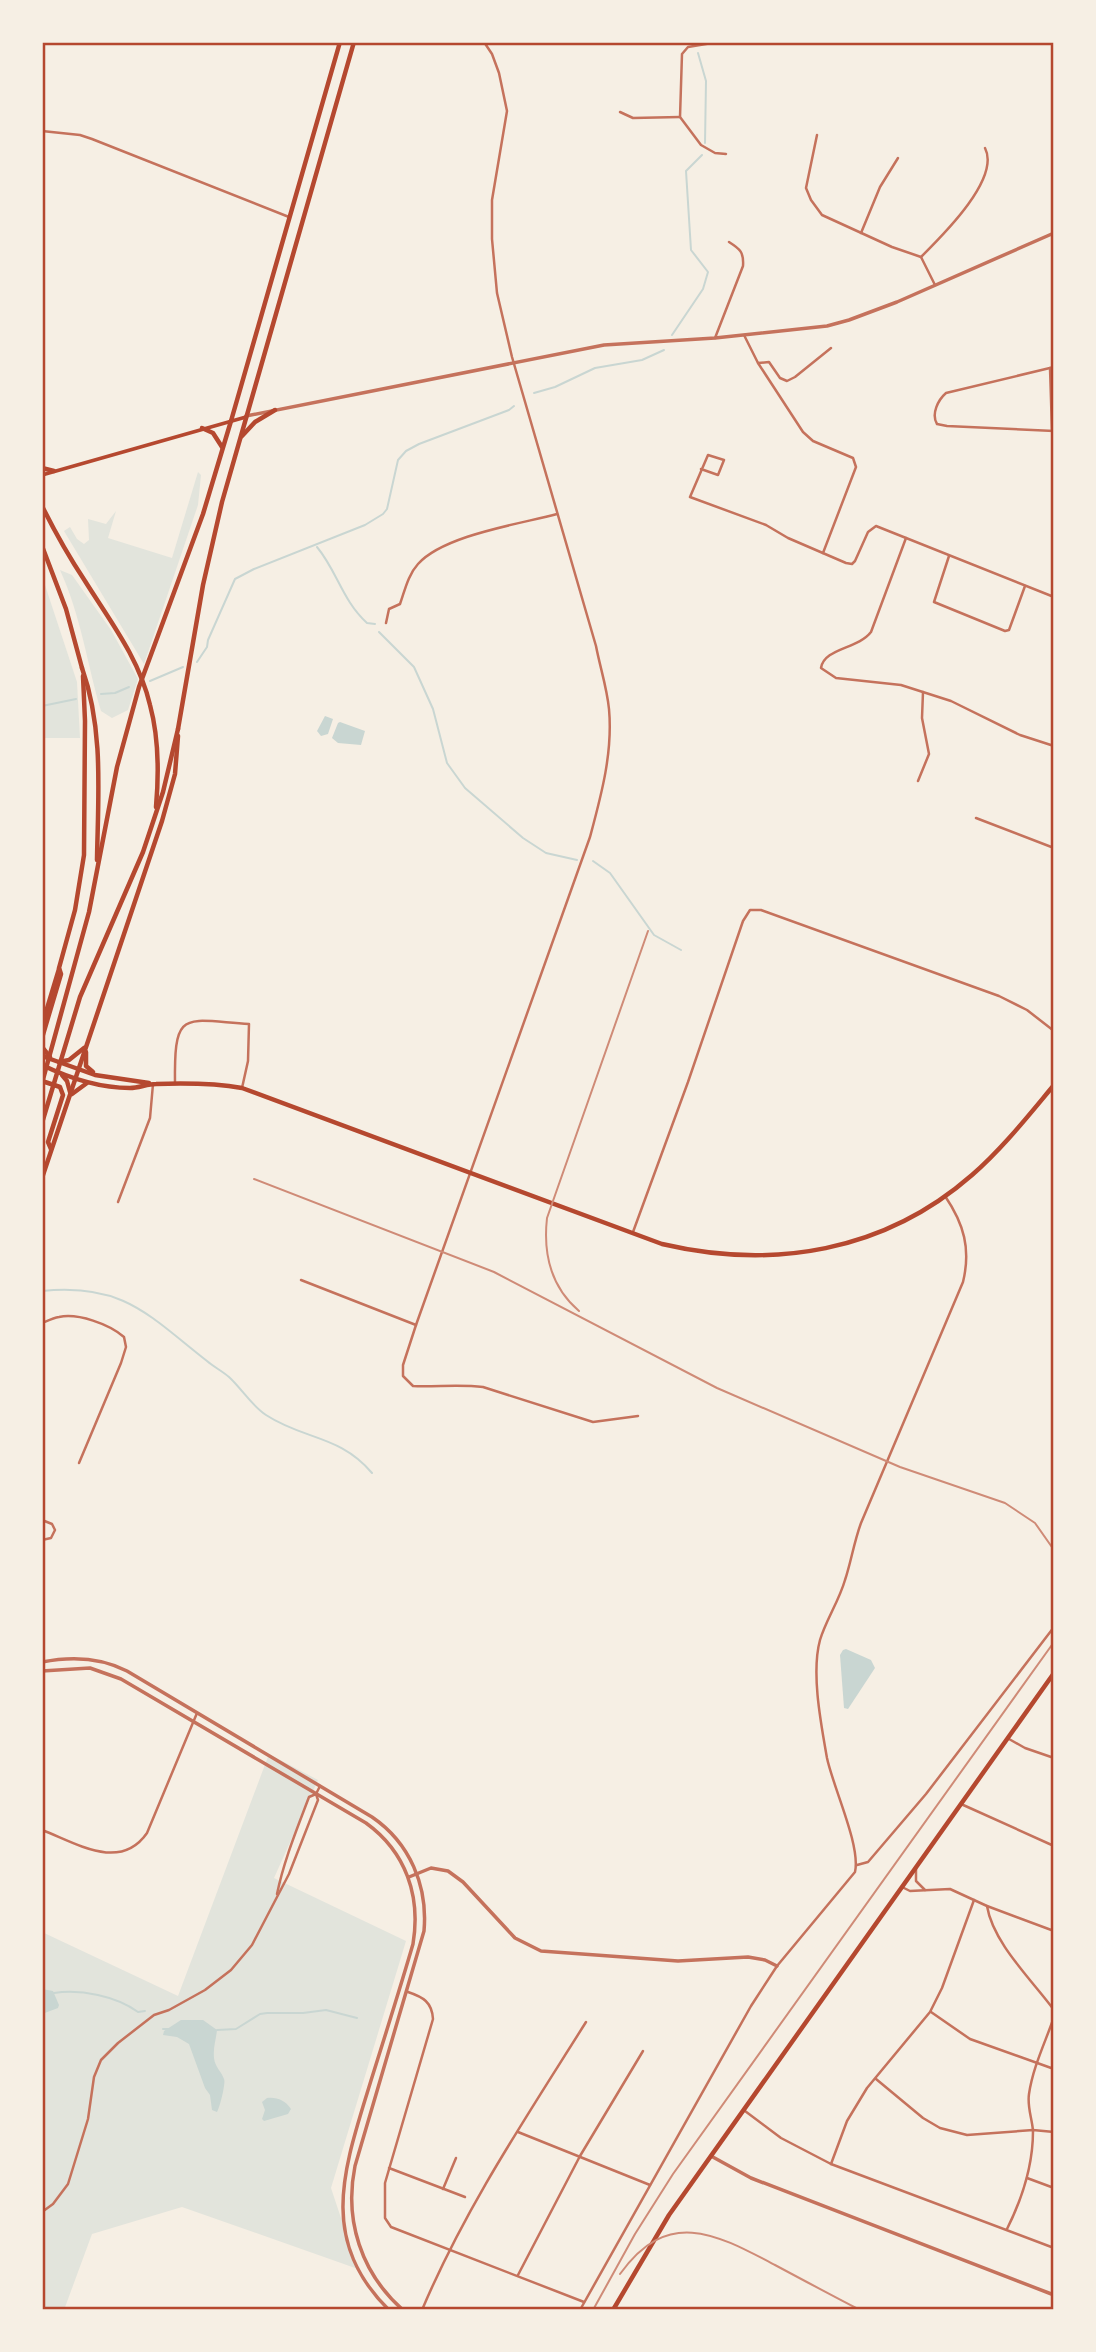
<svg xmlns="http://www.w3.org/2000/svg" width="1096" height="2352" font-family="Ubuntu,sans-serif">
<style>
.green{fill:#e2e4dc}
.water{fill:#c9d6d2}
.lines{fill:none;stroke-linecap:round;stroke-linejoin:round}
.stream{stroke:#c9d6d2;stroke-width:2}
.minor{stroke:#c5725c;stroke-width:2.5}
.tertiary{stroke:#c5725c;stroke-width:3.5}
.secondary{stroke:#b5482f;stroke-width:3.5}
.primary{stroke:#b5482f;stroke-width:4.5}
.trunk{stroke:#b5482f;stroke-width:4.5}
.motorway{stroke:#b5482f;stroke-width:4.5}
.rail{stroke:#cf8b77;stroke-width:2}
.neatline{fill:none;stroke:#b5482f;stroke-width:2.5}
</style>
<rect width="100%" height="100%" fill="#f6efe4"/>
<g class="green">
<polygon points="198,472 201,475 198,505 144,664 64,531 70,527 77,539 84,544 89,540 88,519 106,524 116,511 108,538 172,558"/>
<path d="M60,570L72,575L111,630L138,679L128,710L112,718L101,711C87,663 81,616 60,570Z"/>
<polygon points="42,576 77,682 80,738 42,738"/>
<polygon points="269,1754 318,1780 274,1878 406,1941 331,2188 358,2269 182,2207 92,2234 64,2310 42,2310 42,1932 178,1996"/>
</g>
<g class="water">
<polygon points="325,716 333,719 328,734 321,736 317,731"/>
<polygon points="340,722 365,731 361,745 338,743 332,738 338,723"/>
<polygon points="846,1649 871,1660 875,1668 848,1709 844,1708 840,1655 843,1650"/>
<polygon points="42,1989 53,1991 59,2005 58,2008 42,2014"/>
<path d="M181,2020H203L217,2030C216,2040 213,2047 214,2058C215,2067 221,2071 224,2079C226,2082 220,2107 217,2112L212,2110L210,2095L205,2088L189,2044L177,2037L163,2035L164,2031Z"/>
<path d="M267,2098C277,2097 285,2100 291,2109L288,2114L264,2121L262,2119L265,2110L262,2102Z"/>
</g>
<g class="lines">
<g class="stream">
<polyline points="698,53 706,81 705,143"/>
<polyline points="672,335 703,289 708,272 691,250 686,171 702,155"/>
<polyline points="534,393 555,387 595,368 642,360 664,350"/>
<path d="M317,547C337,571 342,600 367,623L375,624"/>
<polyline points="379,632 414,667 433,709 447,763 465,788 523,838 546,853 577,860"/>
<polyline points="197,662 207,647 208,640 235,579 254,569 365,525 383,514 387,509 398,460 406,451 419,444 509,410 514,406"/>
<polyline points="150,681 183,667"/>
<polyline points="101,694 115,693 129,687"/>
<polyline points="42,706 76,699"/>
<polyline points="593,861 610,873 654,935 681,950"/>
<path d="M42,1291C124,1283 148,1315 207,1361C214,1367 222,1371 229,1377C242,1389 251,1405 266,1415C304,1440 340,1435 372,1473"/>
<path d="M54,1993C81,1989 116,1996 138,2012L145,2011"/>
<polyline points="163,2029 168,2029"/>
<polyline points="217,2030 236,2029 260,2014 267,2013 303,2013 326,2010 357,2018"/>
</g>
<g class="minor">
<path d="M484,42L492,54L499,73L507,111L492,200V239L497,293L512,357L596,646C600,667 607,688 609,709C613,753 601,796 590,837L416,1325L403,1365V1376L413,1386C436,1387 460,1384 483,1387L593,1422L638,1416"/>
<polyline points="718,42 688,47 682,54 680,117 701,145 715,153 726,154"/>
<polyline points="620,112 633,118 680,117"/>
<polyline points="42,131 80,135 92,139 289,217"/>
<polyline points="817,135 806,188 811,200 822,215 892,247 921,257 935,285"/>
<polyline points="861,233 880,187 898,158"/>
<path d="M921,257C941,237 1001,179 985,148"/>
<polyline points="744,335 758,363 803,432 813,441 853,458 856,467 823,553"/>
<path d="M715,338L743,266C744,252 740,249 729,242"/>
<polyline points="758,363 769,362 780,378 787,381 795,377 831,348"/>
<path d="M1054,367L946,393C938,400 931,414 937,424L947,426L1054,431"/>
<polyline points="1050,368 1052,431"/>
<polyline points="701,469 718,475 724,460 708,455 690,497 766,525 788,538 846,563 852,564 855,561 868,532 876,526 1054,597"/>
<path d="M906,538L871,632C858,649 824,648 821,668L836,678L901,685L951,701L1020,735L1054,746"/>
<polyline points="949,556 934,602 1005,631 1009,630 1025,586"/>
<path d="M386,623L389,609L400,604C405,590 408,575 418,564C444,535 520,524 557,514"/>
<polyline points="918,781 929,754 922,718 923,692"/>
<polyline points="976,818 1054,848"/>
<path d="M175,1084C174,1008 183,1020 249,1024L248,1061L242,1088"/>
<polyline points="118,1202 150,1118 153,1084"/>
<polyline points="633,1232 688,1082 743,921 750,910 761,910 999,996 1027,1010 1054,1031"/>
<polyline points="301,1280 416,1325"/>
<path d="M42,1323C47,1321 53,1318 59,1317C78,1313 109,1324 124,1337L126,1347L121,1363L79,1463"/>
<polyline points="42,1520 52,1524 55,1530 51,1538 42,1540"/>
<polyline points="1009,1739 1025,1748 1054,1758"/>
<polyline points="961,1804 1054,1846"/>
<path d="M42,1830C76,1843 120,1872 147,1833L197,1713"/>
<polyline points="857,1865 868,1862 926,1794 1054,1627"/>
<polyline points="916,1869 916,1881 925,1890"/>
<polyline points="902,1887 910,1891 950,1889 987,1906 1054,1931"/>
<path d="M277,1894C284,1860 297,1829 309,1797L316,1794"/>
<path d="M987,1906C993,1943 1032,1980 1054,2010"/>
<path d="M408,1992C423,1997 432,2002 433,2019L385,2183V2218L391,2227L584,2302"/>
<polyline points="931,2012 970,2039 1054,2069"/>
<polyline points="876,2079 923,2118 940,2128 967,2135 1033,2130 1054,2132"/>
<polyline points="745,2111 781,2138 831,2164 1054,2248"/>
<polyline points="518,2132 650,2185"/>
<polyline points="831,2164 847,2121 867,2088 930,2012 942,1988 974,1900"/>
<polyline points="389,2168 465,2197"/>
<polyline points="1027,2178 1054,2188"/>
<polyline points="443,2189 456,2158"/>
<polyline points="42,2212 53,2204 68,2184 88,2119 94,2077 101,2060 118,2043 154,2015 169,2010 205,1990 231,1970 252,1945 289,1874 318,1800 316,1794 320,1786"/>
<path d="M1007,2229C1022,2199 1033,2165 1033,2131C1032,2118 1027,2107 1029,2094C1033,2067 1045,2043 1054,2017"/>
<polyline points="518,2275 580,2156 643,2051"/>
<path d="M422,2310C465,2208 527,2116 586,2022"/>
<path d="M580,2310L751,2006L777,1966L855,1872C861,1846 833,1787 827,1758C821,1724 811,1673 820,1640C826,1620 839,1601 845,1580C851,1562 854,1542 861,1523L963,1282C971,1249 964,1224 945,1196"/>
</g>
<g class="tertiary">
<polyline points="246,416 604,345 715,338 827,326 849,320 897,302 1054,233"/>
<path d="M42,1662C72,1656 100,1657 127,1671L372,1817C410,1843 428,1886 424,1931L355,2166C344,2220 361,2273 403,2310"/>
<path d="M42,1671L90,1668L121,1679L366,1823C406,1852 421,1896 413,1944C399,1992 384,2039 369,2087C344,2169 318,2240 389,2310"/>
<polyline points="409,1877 431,1868 448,1871 463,1882 515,1938 541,1951 678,1961 748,1957 765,1960 777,1966"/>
<polyline points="711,2156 751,2178 1054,2295"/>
</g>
<polyline class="secondary" points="42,475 246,417"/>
<g class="primary">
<polyline points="42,1025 59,969"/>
<polyline points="42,1038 61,974 59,968 75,910 84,855 85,721 83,676"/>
<polyline points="42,1047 50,1057"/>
<polyline points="86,1052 86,1066 93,1072"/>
<polyline points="42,1056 95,1075 149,1083"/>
<polyline points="59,1062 69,1060 84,1048"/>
<path d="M42,1065C69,1078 100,1088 130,1088C139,1088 147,1084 156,1084C185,1083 214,1083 242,1088L662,1244C773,1270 884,1252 972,1175C1002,1149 1028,1116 1054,1085"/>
<polyline points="62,1075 67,1081 70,1092"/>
<polyline points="42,1081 60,1087 63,1095 48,1142 51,1149"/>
<polyline points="72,1094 87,1083"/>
<polyline points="42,1178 162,821 175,774 178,736"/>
<polyline points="613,2310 669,2215 1054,1673"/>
</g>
<g class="trunk">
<polyline points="231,421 340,42"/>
<polyline points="242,436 255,422 275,410"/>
<polyline points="42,468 54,471"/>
<polyline points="42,546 66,609 82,668"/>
<polyline points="178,729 203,585 222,502 354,42"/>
</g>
<g class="motorway">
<polyline points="202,428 213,433 222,447"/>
<path d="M42,506C55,532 69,557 85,581C110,621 139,658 150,705C159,738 159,773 156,807"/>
<path d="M82,668C104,730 98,796 97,860"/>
<polyline points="42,1083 89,912 117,767 139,687 203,514 231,421"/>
<polyline points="42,1123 80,997 143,852 163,792 178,729"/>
</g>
<g class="rail">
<polyline points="254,1179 494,1272 717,1388 900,1467 1005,1503 1035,1523 1054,1550"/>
<path d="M579,1311C551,1287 543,1254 547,1218L648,931"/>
<path d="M620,2274C668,2207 716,2234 775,2265C803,2280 831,2295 860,2310"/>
<polyline points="593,2310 635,2234 673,2174 1054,1642"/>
</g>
</g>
<rect width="1096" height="2352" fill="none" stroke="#f6efe4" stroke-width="88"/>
<rect x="44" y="44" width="1008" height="2264" class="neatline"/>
</svg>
